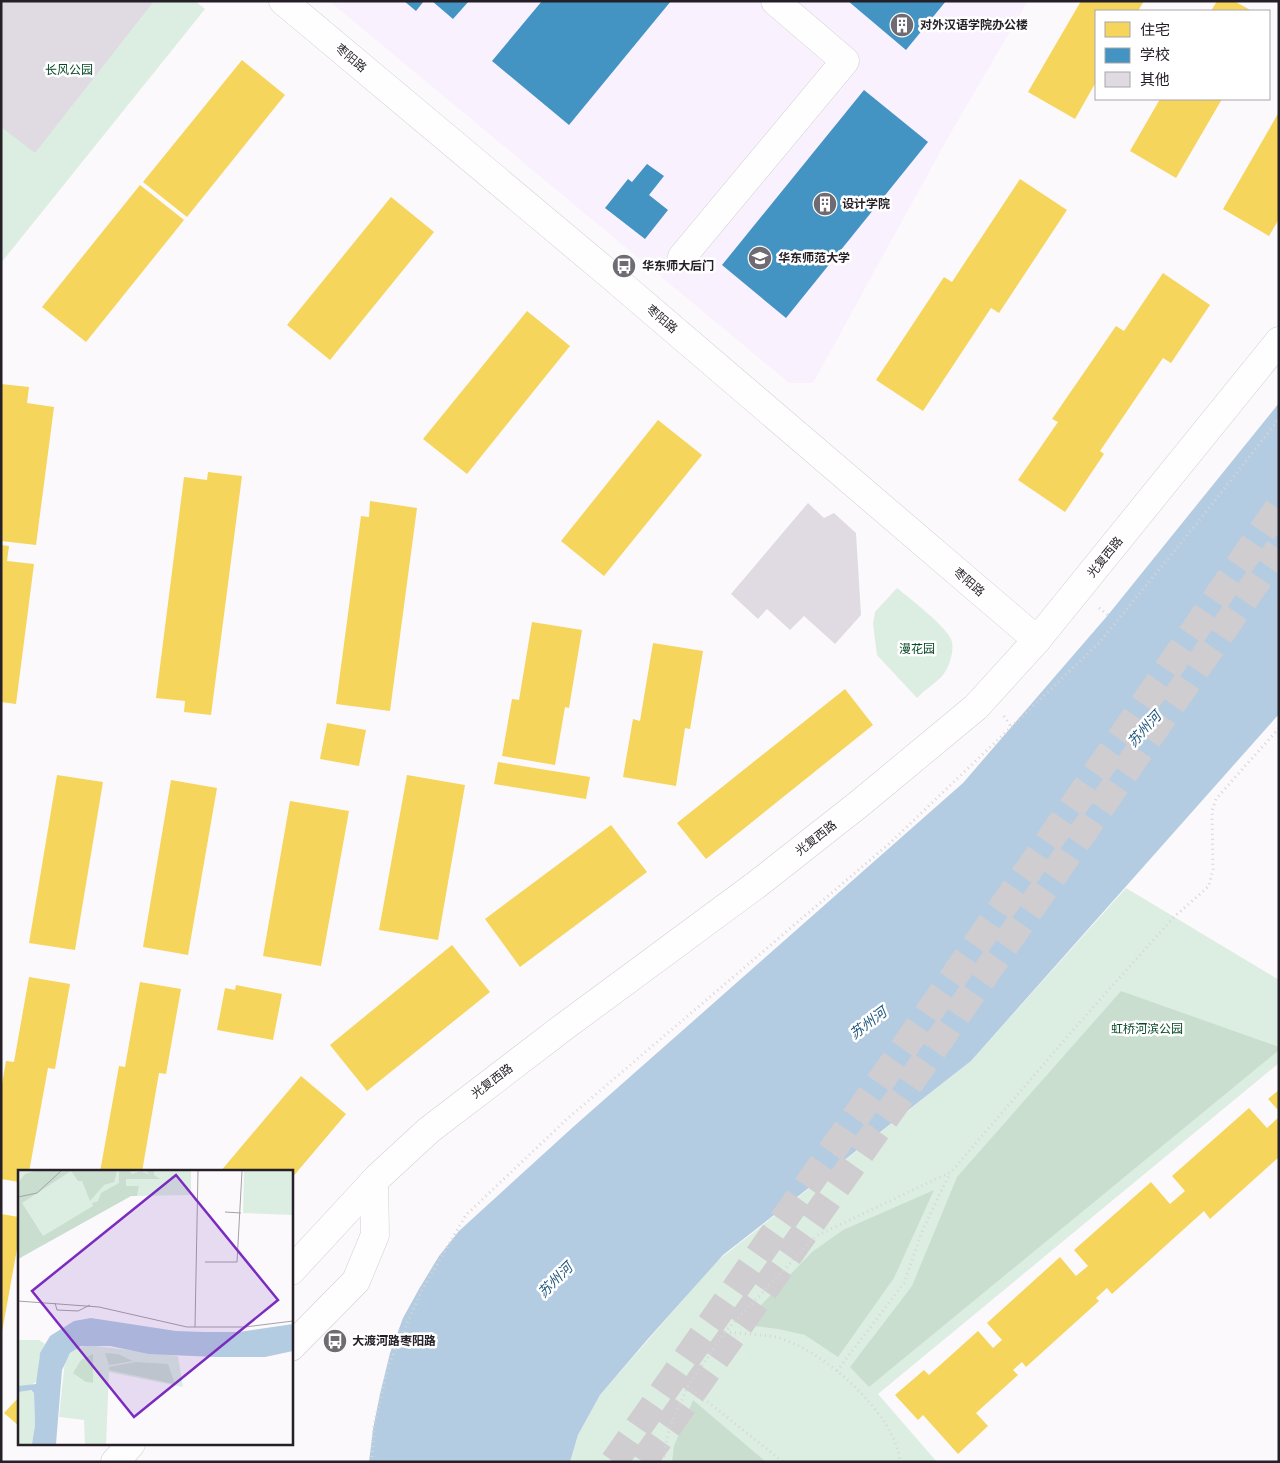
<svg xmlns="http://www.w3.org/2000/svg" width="1280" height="1463" font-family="'Golos Text','Noto Sans SC',sans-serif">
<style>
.built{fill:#f9f1fd}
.green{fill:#dceee2}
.forest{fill:#caded0}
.water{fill:#b4cce1}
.homes{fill:#f6d55c}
.schools{fill:#4393c3}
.building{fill:#e0dbe3}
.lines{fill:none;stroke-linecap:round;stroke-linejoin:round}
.highway-tunnel{stroke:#d0cdd1;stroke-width:28;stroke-dasharray:28 14;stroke-linecap:butt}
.minor-casing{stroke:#d2cfd4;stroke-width:29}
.path{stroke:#d6d5d7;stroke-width:3;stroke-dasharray:1 4;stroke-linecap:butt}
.minor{stroke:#fefeff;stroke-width:28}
.labels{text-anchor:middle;stroke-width:5;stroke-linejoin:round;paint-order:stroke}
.poi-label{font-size:12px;font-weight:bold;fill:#251f27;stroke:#fff;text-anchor:start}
.street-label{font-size:12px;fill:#251f27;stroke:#fff}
.park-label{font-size:12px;fill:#074a27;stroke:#fff}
.water-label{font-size:14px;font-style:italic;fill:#1c557c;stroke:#fff}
.inset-road{fill:none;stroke:#a5a2a7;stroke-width:1}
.view{fill:#7b2cbf;fill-opacity:0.15;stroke:#7b2cbf;stroke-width:2.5}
.inset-edge{fill:none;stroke:#251f27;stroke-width:2.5}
</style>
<rect width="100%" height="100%" fill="#fbf9fc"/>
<polygon class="built" points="329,1 1028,1 950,134 813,383 789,383"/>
<g class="green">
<polygon points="1,1 195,1 205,9 1,263"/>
<path d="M897,588C909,598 950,629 952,642C954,649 950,665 945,672C941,680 925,689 917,698L877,655L873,624L875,612Z"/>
<polygon points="1126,888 1279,980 1279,1063 878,1394 937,1462 570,1462 578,1435 600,1395 717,1261 971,1061"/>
</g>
<g class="forest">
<polygon points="1121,991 1279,1047 1279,1050 869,1387 850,1367 912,1286 957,1177"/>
<polygon points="934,1190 894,1278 838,1357 805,1335 778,1329 747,1325 762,1304 812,1252 843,1230"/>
<polygon points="693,1400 766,1462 672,1462 674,1446"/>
</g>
<polygon class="water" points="1279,403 1279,714 971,1061 723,1255 647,1340 600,1395 578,1435 570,1462 369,1462 373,1429 380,1394 390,1353 403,1318 419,1289 439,1256 459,1231 572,1128 963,783 1108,615"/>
<g class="homes">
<polygon points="1081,1 1144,1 1138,11 1096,11 1096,82 1075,119 1028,92"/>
<polygon points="1217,1 1234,1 1252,11 1211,11"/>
<polygon points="242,60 285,95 187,217 143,182"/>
<polygon points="1160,99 1222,99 1176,178 1130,151"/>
<polygon points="1279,112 1279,219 1269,236 1223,209"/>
<polygon points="1020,179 1067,210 999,313 991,308 923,411 876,380 944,277 952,282"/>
<polygon points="140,185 184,220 86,342 42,307"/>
<polygon points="391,197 434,232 330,360 287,325"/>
<polygon points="1163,273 1210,305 1171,363 1163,358 1100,451 1104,454 1065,512 1018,480 1058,422 1052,419 1116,326 1124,331"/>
<polygon points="527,311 570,346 467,474 423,439"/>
<polygon points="1,384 29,387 27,403 54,407 36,545 1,541"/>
<polygon points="658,420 702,455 604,576 561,541"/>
<polygon points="208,472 242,476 211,715 184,712 185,701 156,698 184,477 207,480"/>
<polygon points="370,501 417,508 390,711 336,704 361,516 369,517"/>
<polygon points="1,545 9,546 7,561 34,564 16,704 1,702"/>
<polygon points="532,622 582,630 569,708 565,707 555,765 502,756 512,699 519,700"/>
<polygon points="653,643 703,651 690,729 685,728 676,786 623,777 633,719 640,721"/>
<polygon points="845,689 873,725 706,859 677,823"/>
<polygon points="327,723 366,730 359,766 320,759"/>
<polygon points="498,762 590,777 586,799 494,784"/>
<polygon points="57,775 103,782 75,950 29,943"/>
<polygon points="407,775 465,785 438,940 379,930"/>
<polygon points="171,780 217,788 188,955 143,947"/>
<polygon points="290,801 349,811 321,966 263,956"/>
<polygon points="611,825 647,872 520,967 485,919"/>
<polygon points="452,945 490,992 367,1091 330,1045"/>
<polygon points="29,977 70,984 55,1069 48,1068 29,1172 19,1172 19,1182 1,1179 1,1090 6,1061 14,1062"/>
<polygon points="140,982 181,989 166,1074 159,1073 142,1172 100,1172 119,1066 125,1067"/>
<polygon points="236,985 282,994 273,1040 217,1030 225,988 235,990"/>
<polygon points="301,1076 346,1114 291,1179 291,1172 220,1172"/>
<polygon points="1279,1090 1279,1111 1268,1099"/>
<polygon points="1249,1108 1267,1128 1279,1117 1279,1157 1210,1219 1204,1211 1112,1294 1107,1288 1096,1298 1099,1301 1026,1367 1022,1362 1013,1370 1018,1375 976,1413 988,1426 958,1454 923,1415 918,1420 895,1395 924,1370 929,1375 978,1331 993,1348 1002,1340 987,1323 1060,1257 1076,1276 1088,1266 1074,1250 1151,1182 1170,1204 1185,1191 1172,1176"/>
<polygon points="1,1214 19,1217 19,1238 2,1332"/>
<polygon points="19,1397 19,1426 4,1413"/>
</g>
<g class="schools">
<polygon points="404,1 424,1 416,11"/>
<polygon points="432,1 469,1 453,19"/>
<polygon points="542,1 671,1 569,125 492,61"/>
<polygon points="848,1 946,1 906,50"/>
<polygon points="864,90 928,142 786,318 722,265"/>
<polygon points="647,164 664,176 649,195 668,210 645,239 605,208 628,179 632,182"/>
</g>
<g class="building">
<polygon points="1,1 154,1 35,153 1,127"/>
<polygon points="808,503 824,518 834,513 856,533 861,615 835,644 804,616 790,630 767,609 758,619 731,594"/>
</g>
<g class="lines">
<g class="highway-tunnel">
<polyline points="614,1462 1123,735 1279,507"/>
<polyline points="643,1462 898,1100 1279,549"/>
</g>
<g class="minor-casing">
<g id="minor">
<polyline points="283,1 609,274 1037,640"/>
<polyline points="682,257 845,61 775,1"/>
<polyline points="291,1271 378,1177 429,1130 565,1026 756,885 859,804 976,707 1037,640 1279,341"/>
<polyline points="291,1347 356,1281 375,1235 374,1181"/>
<polyline points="115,1462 131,1444"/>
</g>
</g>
<g class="path">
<polyline points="1099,608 1108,615"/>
<polyline points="1004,716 1012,728"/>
<path d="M725,1332C743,1334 762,1334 779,1338C823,1350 896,1414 900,1462"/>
<polyline points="837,1371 904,1283 923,1229 950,1173"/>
<polyline points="688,1386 783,1462"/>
<polyline points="372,1462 374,1425 389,1364 422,1290 466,1215 567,1119 890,843 1099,643 1198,522 1279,419"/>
<polyline points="663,1462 669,1429 688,1386 725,1332 816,1236 951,1172 1087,1014 1174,917 1209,886 1213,869 1212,811 1216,799 1279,728"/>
</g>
<use href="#minor" class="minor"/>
</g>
<defs>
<g id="building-disc" transform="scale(1.25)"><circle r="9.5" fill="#706b72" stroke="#fff"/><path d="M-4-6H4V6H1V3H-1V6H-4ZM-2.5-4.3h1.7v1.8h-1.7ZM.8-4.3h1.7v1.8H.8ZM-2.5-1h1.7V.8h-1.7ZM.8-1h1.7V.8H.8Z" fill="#fff"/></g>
<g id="university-disc" transform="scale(1.25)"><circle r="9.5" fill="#706b72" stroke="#fff"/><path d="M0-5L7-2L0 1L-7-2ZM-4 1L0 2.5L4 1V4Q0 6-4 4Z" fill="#fff"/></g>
<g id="bus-disc" transform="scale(1.25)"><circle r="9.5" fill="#706b72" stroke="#fff"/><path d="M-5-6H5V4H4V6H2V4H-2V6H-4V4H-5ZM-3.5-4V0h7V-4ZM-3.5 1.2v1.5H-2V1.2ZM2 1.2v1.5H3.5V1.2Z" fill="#fff"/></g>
</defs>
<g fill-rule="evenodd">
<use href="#building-disc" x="902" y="25"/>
<use href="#building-disc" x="825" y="204"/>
<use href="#university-disc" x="760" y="258"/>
<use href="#bus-disc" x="624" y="266"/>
<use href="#bus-disc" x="335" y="1341"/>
</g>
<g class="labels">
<g class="poi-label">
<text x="920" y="29">对外汉语学院办公楼</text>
<text x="842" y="208">设计学院</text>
<text x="778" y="262">华东师范大学</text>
<text x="642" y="270">华东师大后门</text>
<text x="352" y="1345">大渡河路枣阳路</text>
</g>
<g class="street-label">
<text transform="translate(351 58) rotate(40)" y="4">枣阳路</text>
<text transform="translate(662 319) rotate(40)" y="4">枣阳路</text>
<text transform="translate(1105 557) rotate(-51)" y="4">光复西路</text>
<text transform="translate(969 582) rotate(41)" y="4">枣阳路</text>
<text transform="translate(816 838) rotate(-38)" y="4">光复西路</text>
<text transform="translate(492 1081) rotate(-37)" y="4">光复西路</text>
</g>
<g class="park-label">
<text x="69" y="74">长风公园</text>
<text x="917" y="653">漫花园</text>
<text x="1147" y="1033">虹桥河滨公园</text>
</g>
<g class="water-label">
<text transform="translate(1144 729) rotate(-48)" y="5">苏州河</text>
<text transform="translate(868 1023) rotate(-37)" y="5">苏州河</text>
<text transform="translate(555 1280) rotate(-45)" y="5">苏州河</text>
</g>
</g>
<g transform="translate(18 1170)">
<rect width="275" height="275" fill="#fbf9fc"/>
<path d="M0,1H173V25L113,26L0,89ZM226,1H275V45L225,43ZM0,170H21L27,174L21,187L19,212L8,217L16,223L17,255L14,274H0ZM69,175L160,186L165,217L91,202L88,274H67L66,250L41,247L47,190L55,180Z" fill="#dceee2"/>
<path d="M16,1H97L99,2L96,12L86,15L72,31L64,11H60L53,1L4,33L25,66L75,36L74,33L80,31L83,23L101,13V1H112L114,4L123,1L132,5L128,1H136V5L142,9H108V16H121L119,26H113L0,89V13L7,4ZM87,183L100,184L115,191L91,195ZM75,184V213L68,212L55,203L63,190ZM118,192L150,194L157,214L91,200V197Z" fill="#caded0"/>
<path d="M73,148L158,161L186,162H221L275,154V181L247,187H197L131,184L92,176H63L52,183L44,200L38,274H14L17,255L16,223L13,220L0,222V216L18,214L22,183L32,166L56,151Z" fill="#b4cce1"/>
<path class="inset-road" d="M0,27L19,23L43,1M207,42L223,43M187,92H219L224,1M0,131L81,137L169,157H227L275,151M37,133L39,140L60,141L72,135M177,157L180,1"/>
<path class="view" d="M158,5L260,130L116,247L14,121Z"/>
<rect width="275" height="275" class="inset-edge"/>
</g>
<rect width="1280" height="1463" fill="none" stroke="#251f27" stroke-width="5"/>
<rect x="1095" y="10" width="175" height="90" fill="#ffffff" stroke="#a8a5a9"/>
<rect x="1105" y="22" width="25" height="15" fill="#f6d55c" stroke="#a8a5a9"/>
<text x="1140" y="35" font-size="15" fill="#251f27">住宅</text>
<rect x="1105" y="48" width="25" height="15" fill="#4393c3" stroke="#a8a5a9"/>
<text x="1140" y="60" font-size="15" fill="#251f27">学校</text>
<rect x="1105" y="72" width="25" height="15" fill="#e0dbe3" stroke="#a8a5a9"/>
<text x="1140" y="85" font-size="15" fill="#251f27">其他</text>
</svg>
